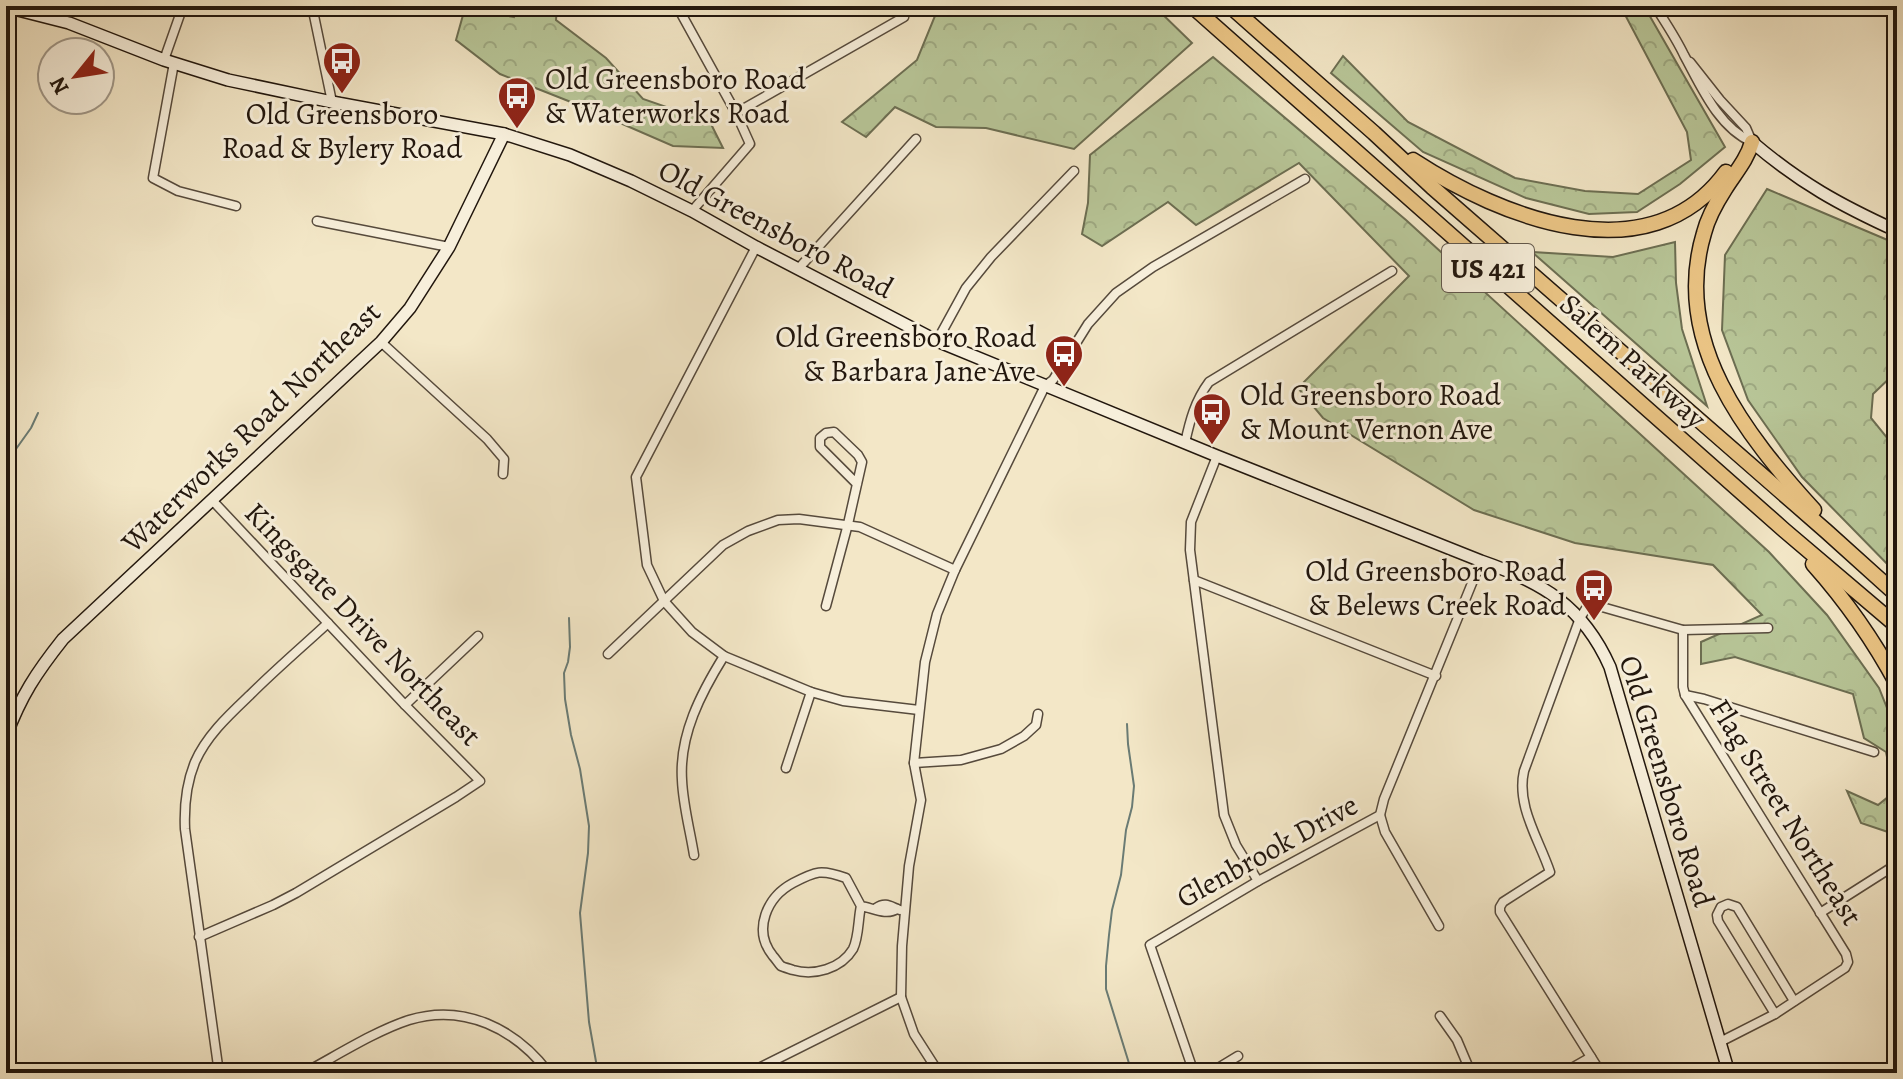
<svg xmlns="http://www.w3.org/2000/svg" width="1903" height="1079" font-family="Alegreya,serif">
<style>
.forest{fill:url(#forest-crowns);stroke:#6c6e52;stroke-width:2}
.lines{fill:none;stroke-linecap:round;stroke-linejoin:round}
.stream{stroke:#6a7b74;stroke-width:2}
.street-casing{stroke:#564a3c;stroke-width:11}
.secondary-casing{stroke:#21160d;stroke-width:14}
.highway-casing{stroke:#21160d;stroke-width:17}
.street{stroke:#f7efdb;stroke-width:8}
.secondary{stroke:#f7efdb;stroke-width:11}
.highway{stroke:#eac484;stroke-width:14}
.labels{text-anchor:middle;stroke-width:6;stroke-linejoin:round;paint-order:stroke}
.shield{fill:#f7efdb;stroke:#61574b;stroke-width:2}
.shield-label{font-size:28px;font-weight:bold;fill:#21160d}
.poi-label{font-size:30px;fill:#21160d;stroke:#f7efdb;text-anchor:start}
.street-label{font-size:30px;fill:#21160d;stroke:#f7efdb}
</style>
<defs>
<pattern id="forest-crowns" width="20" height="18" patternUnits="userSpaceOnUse" patternTransform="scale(2)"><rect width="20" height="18" fill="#b8c698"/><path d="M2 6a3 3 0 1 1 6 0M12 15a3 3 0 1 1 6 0" fill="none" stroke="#9ea982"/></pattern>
</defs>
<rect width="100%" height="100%" fill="#f3e7c7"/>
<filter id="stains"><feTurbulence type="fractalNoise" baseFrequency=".0025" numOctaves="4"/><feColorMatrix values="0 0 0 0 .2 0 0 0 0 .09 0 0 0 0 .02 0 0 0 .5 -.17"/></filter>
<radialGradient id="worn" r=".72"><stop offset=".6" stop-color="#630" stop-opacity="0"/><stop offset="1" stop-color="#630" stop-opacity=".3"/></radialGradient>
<g class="forest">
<polygon points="518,6 557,6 556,20 606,58 643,99 710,122 723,148 673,146 581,106 500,74 456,40 465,8 514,17"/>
<polygon points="939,6 1154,6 1192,43 1074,149 986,128 936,127 895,107 866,137 842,122 917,60"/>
<polygon points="1616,6 1644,6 1725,147 1680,184 1637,212 1589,214 1526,198 1423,152 1331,73 1343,56 1408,122 1515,178 1585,191 1638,194 1691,160 1687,132 1622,9"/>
<polygon points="1213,57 1406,220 1769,552 1827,615 1879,688 1897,733 1897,835 1861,823 1847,791 1878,805 1894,792 1886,752 1864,738 1853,694 1735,657 1701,664 1701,642 1762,615 1713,565 1575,543 1474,510 1323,418 1298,388 1409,276 1299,163 1196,225 1168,202 1102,246 1082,234 1088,203 1090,155"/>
<polygon points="1767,189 1897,244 1897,371 1873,394 1871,418 1897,450 1897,574 1802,477 1748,400 1722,330 1725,255"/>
<polygon points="1675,242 1676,283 1682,329 1707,406 1532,252 1613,257"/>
</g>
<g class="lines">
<g class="stream">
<polyline points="6,463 31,428 38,413"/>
<polyline points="569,618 570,647 568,662 564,673 565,699 571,735 580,769 589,826 588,853 580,913 589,1022 598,1073"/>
<polyline points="1127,724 1128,744 1134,786 1132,807 1126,830 1121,875 1112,910 1109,935 1106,966 1106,989 1132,1073"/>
</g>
<g class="street-casing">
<g id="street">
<polyline points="312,6 332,102"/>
<polyline points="677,6 736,113 750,144 692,211"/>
<polyline points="1569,6 1574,9 1581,6"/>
<path d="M1655,6C1665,22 1676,38 1684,55C1701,86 1718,127 1752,142"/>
<polyline points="164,60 183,6"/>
<polyline points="1690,62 1720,100 1746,128 1752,142"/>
<polyline points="174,63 153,178 178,191 236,206"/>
<polyline points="736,113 904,17 898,6"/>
<polyline points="317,221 449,247"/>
<polyline points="756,247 636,477 647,565 664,601 692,632 724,656 811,692 843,701 919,710"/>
<polyline points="799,268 916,139"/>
<polyline points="937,341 966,288 991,257 1074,171"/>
<polyline points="381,342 487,439 504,459 503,474"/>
<path d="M1185,443C1190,420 1195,401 1209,382L1392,271"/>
<polyline points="1217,456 1191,522 1190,550 1224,815 1236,845 1258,881"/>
<polyline points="1194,580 1436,676"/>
<polyline points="826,606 848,524 862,462 858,455 834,432 826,433 820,438 820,447 857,484"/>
<polyline points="1683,630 1683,687 1685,695 1846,954 1848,962 1845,968 1775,1014 1720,1042"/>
<polyline points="608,654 723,545 748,531 778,520 799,519 860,527 955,570"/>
<polyline points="1685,695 1704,699 1874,752"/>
<polyline points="405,705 478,636"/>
<polyline points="914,763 961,760 1001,749 1024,736 1036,725 1038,714"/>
<polyline points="786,768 811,692"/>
<polyline points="1380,815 1385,832 1439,926"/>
<path d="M694,855C690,830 683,805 682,780C679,735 701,693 724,656"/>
<path d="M861,906C858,919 859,937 853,949C841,969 814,976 793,970C790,969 783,967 781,966C778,963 776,959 773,956C752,930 767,897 793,883C816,871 821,869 846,878L861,906C873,908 886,916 897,909"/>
<path d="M876,908C886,901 891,907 900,910"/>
<polyline points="1820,913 1897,864"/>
<polyline points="199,937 273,905 296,893 456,797 480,781 405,705 212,500"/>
<polyline points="1775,1014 1718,921 1717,915 1721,907 1728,904 1737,907 1794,1001"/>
<polyline points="1440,1016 1457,1040 1471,1073"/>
<path d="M219,1073L185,829C184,806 186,784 195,762C207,735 229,715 250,695C275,670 302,647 328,623"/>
<path d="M304,1073C336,1056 375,1031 409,1020C464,1003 516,1029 549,1073"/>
<polyline points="749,1073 901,997"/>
<polyline points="939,1073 914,1034 901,997 902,946 909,866 921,800 914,763 925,662 937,614 955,570 1045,386 1053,380 1088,324 1116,293 1153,267 1305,179"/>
<polyline points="1194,1073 1150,945 1258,881 1380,815 1384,799 1481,561"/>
<polyline points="1210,1073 1238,1056"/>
<polyline points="1563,1073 1591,1057"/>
<path d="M1601,1073L1500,912V907L1503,902L1550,872C1539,839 1516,806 1524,771L1580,618L1587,607L1595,605L1683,630L1768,628"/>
</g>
</g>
<g class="secondary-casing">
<g id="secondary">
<path d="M6,7L69,23L164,60L228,80L332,102L504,134L570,155L631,181L692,211L756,247L937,341L1217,456L1481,561C1542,582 1583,606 1610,667L1729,1073"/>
<path d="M1752,142C1800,183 1840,205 1897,231"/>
<path d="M6,736C21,696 36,673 63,639L381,342L410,308L449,247L504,134"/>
</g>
</g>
<g class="highway-casing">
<g id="highway">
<polyline points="1192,6 1784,530 1897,626"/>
<polyline points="1230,6 1374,133 1432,187 1826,531 1897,595"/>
<path d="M1752,142C1747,160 1735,173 1725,189C1716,203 1708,217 1704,233C1671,342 1746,435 1814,510"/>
<path d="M1413,160C1502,218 1649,277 1726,172"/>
<path d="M1813,564C1846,601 1874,641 1897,684"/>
</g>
</g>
<use href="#street" class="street"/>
<use href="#secondary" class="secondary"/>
<use href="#highway" class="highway"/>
</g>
<defs>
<g id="bus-pin" transform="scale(2)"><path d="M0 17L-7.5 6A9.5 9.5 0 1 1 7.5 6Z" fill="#8f2418" stroke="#f7efdb"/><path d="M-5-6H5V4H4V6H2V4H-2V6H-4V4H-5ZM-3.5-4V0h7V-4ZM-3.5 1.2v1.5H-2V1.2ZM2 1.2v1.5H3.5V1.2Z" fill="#fff"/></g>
</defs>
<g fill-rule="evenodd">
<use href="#bus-pin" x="342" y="61"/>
<use href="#bus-pin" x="517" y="96"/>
<use href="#bus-pin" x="1064" y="354"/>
<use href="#bus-pin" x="1212" y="412"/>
<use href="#bus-pin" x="1594" y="588"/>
</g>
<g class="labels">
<rect class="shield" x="1442" y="244" width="92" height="48" rx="6"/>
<g class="shield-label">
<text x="1488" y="278">US 421</text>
</g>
<g class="poi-label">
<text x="545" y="89">Old Greensboro Road<tspan x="545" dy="34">&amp; Waterworks Road</tspan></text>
<text x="342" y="124" text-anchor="middle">Old Greensboro<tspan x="342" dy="34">Road &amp; Bylery Road</tspan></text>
<text x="1036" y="347" text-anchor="end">Old Greensboro Road<tspan x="1036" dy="34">&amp; Barbara Jane Ave</tspan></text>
<text x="1240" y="405">Old Greensboro Road<tspan x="1240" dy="34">&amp; Mount Vernon Ave</tspan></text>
<text x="1566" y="581" text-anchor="end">Old Greensboro Road<tspan x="1566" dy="34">&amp; Belews Creek Road</tspan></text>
</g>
<g class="street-label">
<text transform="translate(776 229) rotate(28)" y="10">Old Greensboro Road</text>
<text transform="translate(1633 361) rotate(42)" y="10">Salem Parkway</text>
<text transform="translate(251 427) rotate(-44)" y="10">Waterworks Road Northeast</text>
<text transform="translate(363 624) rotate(46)" y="10">Kingsgate Drive Northeast</text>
<text transform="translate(1667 781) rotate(73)" y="10">Old Greensboro Road</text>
<text transform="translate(1786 812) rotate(58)" y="10">Flag Street Northeast</text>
<text transform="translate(1267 851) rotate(-29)" y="10">Glenbrook Drive</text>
</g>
</g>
<rect width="1903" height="1079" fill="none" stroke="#f3e7c7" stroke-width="32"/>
<rect x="8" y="8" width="1887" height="1063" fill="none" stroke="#21160d" stroke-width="4"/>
<rect x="16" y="16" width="1871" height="1047" fill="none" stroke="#21160d" stroke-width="2"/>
<g transform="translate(76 76) rotate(240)"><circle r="38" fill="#f7efdb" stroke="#a19889" stroke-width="2"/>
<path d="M0-6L14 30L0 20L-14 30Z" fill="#8f2418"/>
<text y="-12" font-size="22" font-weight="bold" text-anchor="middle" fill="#21160d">N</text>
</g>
<rect width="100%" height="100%" filter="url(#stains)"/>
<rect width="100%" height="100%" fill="url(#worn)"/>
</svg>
